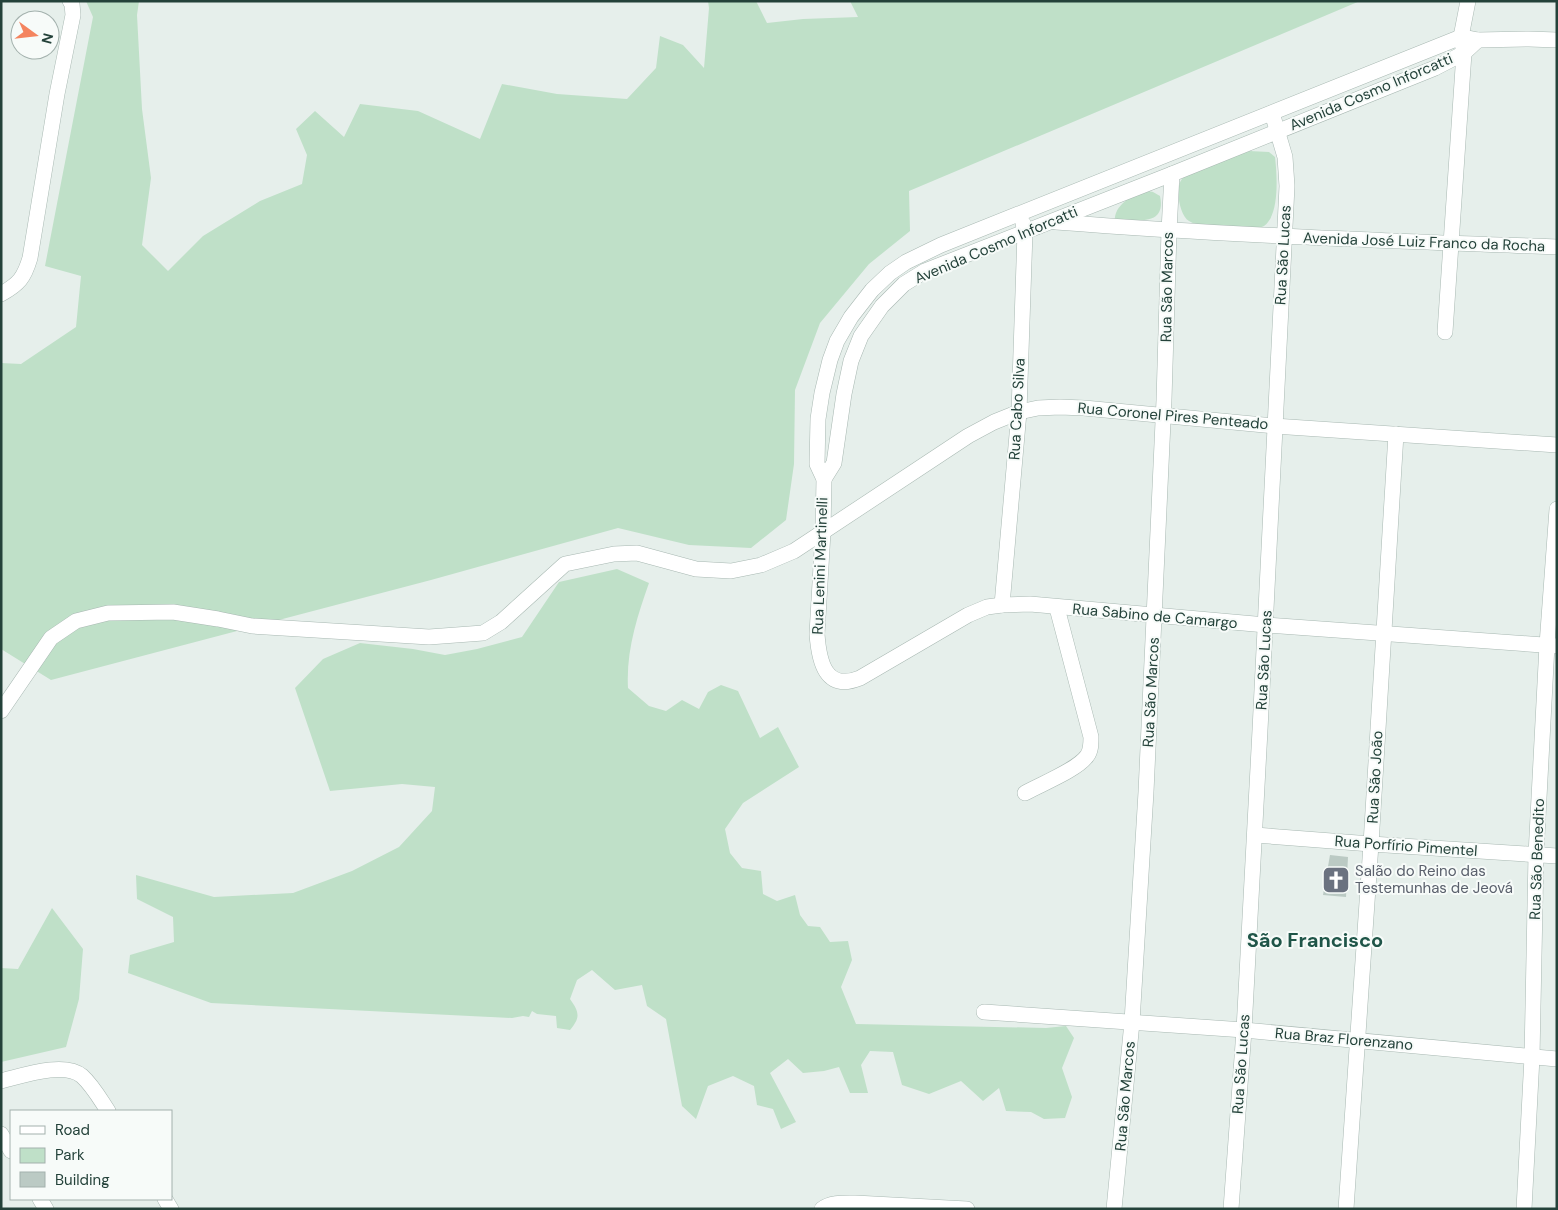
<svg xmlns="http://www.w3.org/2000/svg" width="1558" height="1210" font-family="'DM Sans',sans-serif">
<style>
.green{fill:#bfe0c8}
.building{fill:#bbcac4}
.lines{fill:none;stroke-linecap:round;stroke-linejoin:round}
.minor-casing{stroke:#a8b8b2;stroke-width:16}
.minor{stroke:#fff;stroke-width:15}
.labels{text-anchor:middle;stroke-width:4;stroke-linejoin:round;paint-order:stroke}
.street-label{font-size:15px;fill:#24423a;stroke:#f7fbf9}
.worship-label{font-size:15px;fill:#5b616d;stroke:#f7fbf9;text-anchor:start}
.district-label{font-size:20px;font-weight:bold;fill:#1f5548;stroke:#f7fbf9}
</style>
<rect width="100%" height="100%" fill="#e6efeb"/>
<g class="green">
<polygon points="86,1 139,1 137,15 142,109 151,178 142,245 168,271 203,236 260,201 302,184 307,155 296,129 315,111 344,137 360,104 418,111 480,139 502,84 557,94 627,99 656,68 660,36 683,45 704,68 709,8 708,1 756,1 767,23 803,19 858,17 850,1 1360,1 909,191 910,231 869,264 820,323 795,390 794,464 786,520 751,548 689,545 618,528 431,580 51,680 1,649 1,363 21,364 76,327 81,276 45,266 93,17"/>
<path d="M1249,151L1269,152L1275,157C1277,174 1280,215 1264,226C1255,232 1237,227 1226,226C1215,225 1198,227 1189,221C1179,215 1175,187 1182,179C1190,169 1234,157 1249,151Z"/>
<path d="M1144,190L1153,192L1160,196C1167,228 1134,219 1115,220C1114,206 1132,195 1144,190Z"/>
<path d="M617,569L649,583C637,617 626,651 628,688L649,706L666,711L682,700L699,709L708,692L721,685L738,691L760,738L778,727L799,767L743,803L725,829L730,853L742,868L761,871L763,894L777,901L795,895L800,915L808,926L820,927L830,942L848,941L852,960L841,987L856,1024L1046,1028L1066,1026L1074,1038L1062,1068L1072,1097L1065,1118L1044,1119L1031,1112L1006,1111L999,1088L983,1101L961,1081L929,1094L902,1085L893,1052L870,1051L861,1065L868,1093H850L839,1067L824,1071L803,1073L788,1059L770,1073L796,1122L781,1129L773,1109L757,1105L754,1086L733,1076L708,1086L696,1119L682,1106L666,1019L647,1006L642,985L615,990L592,970L577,980L570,999C579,1012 581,1017 570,1030L557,1028L556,1016L537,1014L532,1011L529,1017L523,1016L512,1018L211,1003L128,973L130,955L174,942L173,917L137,899L136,875L214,897L293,893L352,871L399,847L432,811L435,787L402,784L330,791L295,688L323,659L360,643L413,649L445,655L477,649L522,637L559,582Z"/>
<polygon points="52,908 83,949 79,999 66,1047 1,1062 1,968 18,969"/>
</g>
<polygon class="building" points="1330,855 1348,857 1346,897 1323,895"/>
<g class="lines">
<g class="minor-casing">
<g id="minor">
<path d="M1461,37L941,245L906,262L890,273L872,290L851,317L837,341L830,360L822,393L818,419L817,464L824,479L823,532L817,634C819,661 825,692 860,678L968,615L987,607L1002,605L1030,604L1266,625L1557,646"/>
<polyline points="1468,38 1478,40 1529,39 1557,40"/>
<path d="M1056,222C1223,235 1390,241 1557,247"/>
<path d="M1,294C19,284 24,278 30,258L57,94L73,15L72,4L70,1"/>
<polyline points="1445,332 1464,53 1461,37 1468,1"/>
<polyline points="824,479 834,463 844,394 851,361 861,336 882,306 904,284 925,271 1172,174 1435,68 1464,53 1478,40"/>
<polyline points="1002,605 1019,412 1025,232 1023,223"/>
<polyline points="1,711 51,638 76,621 108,613 173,612 218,619 252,626 429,637 483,633 501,622 565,564 614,554 637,553 696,569 731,571 761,565 794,551 968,436 994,422 1019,412 1038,408 1060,407 1084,408 1274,426 1557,445"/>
<path d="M1025,793C1041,784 1077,770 1087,756C1091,751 1091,744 1091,737L1057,608"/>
<polyline points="1255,835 1371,844 1557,856"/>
<polyline points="984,1012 1244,1030 1557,1059"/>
<path d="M1,1081C22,1076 64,1061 82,1076C93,1086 100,1099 108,1111"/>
<polyline points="1,1134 11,1151"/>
<polyline points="40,1199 46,1209"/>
<polyline points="165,1199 171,1209"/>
<path d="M822,1209C830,1202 845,1203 855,1203L967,1209"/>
<polyline points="1114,1209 1132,1022 1146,792 1164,400 1169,231 1172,174"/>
<polyline points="1231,1209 1244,1030 1260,730 1287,186 1285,157 1272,113"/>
<polyline points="1346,1209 1371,844 1396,434"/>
<polyline points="1524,1209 1532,1057 1536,855 1547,645 1557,509"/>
</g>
</g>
<use href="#minor" class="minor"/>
</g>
<defs>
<g id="church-square" transform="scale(1.4375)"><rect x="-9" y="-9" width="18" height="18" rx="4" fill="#6b7280" stroke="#f7fbf9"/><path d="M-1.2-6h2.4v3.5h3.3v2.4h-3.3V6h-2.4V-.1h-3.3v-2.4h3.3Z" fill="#fff"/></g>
</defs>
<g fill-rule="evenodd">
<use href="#church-square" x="1336" y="880"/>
</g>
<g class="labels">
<g class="street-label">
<text transform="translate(1371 92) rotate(-23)" y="5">Avenida Cosmo Inforcatti</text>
<text transform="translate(1424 242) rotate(2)" y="5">Avenida José Luiz Franco da Rocha</text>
<text transform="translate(996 245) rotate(-23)" y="5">Avenida Cosmo Inforcatti</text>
<text transform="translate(1283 255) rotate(-87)" y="5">Rua São Lucas</text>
<text transform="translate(1167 287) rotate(-89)" y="5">Rua São Marcos</text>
<text transform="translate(1017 409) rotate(-87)" y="5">Rua Cabo Silva</text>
<text transform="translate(1173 416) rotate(5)" y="5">Rua Coronel Pires Penteado</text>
<text transform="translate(820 566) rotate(-88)" y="5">Rua Lenini Martinelli</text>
<text transform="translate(1155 616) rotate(5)" y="5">Rua Sabino de Camargo</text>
<text transform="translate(1264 660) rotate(-87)" y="5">Rua São Lucas</text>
<text transform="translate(1151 692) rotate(-87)" y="5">Rua São Marcos</text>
<text transform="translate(1375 777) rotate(-87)" y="5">Rua São João</text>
<text transform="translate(1406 846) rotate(4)" y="5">Rua Porfírio Pimentel</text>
<text transform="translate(1537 859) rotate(-88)" y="5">Rua São Benedito</text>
<text transform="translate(1344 1039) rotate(5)" y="5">Rua Braz Florenzano</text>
<text transform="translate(1241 1064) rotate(-86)" y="5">Rua São Lucas</text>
<text transform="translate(1125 1096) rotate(-85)" y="5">Rua São Marcos</text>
</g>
<g class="worship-label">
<text x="1355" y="876">Salão do Reino das<tspan x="1355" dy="17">Testemunhas de Jeová</tspan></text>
</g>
<g class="district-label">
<text x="1315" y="947">São Francisco</text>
</g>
</g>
<rect width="1558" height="1210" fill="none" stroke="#24423a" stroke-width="5"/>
<rect x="10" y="1110" width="162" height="90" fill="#f7fbf9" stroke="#a3b1ad"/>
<rect x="20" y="1126" width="25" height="8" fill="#ffffff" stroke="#a3b1ad"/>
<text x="55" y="1135" font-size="15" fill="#24423a">Road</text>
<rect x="20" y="1148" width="25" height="15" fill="#bfe0c8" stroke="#a3b1ad"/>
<text x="55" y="1160" font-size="15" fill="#24423a">Park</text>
<rect x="20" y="1172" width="25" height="15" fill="#bbcac4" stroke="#a3b1ad"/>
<text x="55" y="1185" font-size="15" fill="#24423a">Building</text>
<g transform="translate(35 35) rotate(105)"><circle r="24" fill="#f7fbf9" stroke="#a3b1ad"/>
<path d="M0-4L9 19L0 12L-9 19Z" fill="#f4845f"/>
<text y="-8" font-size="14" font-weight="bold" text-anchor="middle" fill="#24423a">N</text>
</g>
</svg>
